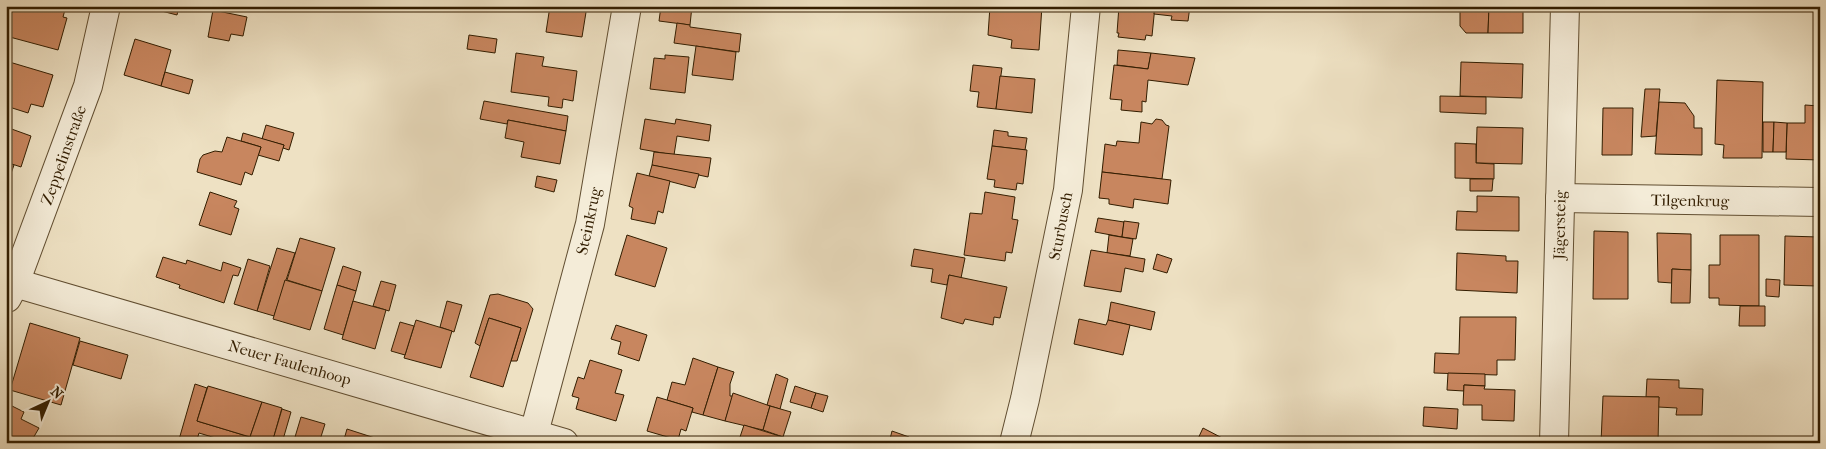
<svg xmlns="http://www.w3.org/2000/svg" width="1826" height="449" font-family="'IM FELL French Canon',serif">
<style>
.building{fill:#c8865f;stroke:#321d00}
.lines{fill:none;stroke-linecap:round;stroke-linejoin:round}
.minor-casing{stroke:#614e31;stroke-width:30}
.minor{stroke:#f4ecd8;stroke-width:28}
.labels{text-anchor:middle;stroke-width:5;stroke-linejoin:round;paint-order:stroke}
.street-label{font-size:16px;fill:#321d00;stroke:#f4ecd8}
</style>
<rect width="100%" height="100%" fill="#eee1c3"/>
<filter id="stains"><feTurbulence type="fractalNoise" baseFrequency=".004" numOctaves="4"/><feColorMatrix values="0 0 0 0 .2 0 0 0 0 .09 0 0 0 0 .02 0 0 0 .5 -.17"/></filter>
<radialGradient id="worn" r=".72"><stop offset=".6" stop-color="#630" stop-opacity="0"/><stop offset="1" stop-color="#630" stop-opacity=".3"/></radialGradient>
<g class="building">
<polygon points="6,6 66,6 63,17 67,18 58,50 6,36"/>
<polygon points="142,6 179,6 177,15"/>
<polygon points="550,6 587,6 582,37 546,32"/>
<polygon points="661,6 692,6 690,25 659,21"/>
<polygon points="990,6 1042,6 1039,50 1011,48 1012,40 988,35"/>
<polygon points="1119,6 1155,6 1152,36 1146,35 1145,40 1118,37 1119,33 1117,33"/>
<polygon points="1155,6 1190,6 1188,21 1171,20 1172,16 1154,14"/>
<polygon points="1460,6 1489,6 1488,33 1466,33 1460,26"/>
<polygon points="1489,6 1523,6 1523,33 1488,33"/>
<polygon points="213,10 247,17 243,36 231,34 229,41 208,37"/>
<polygon points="677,23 690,25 690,27 741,34 739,52 674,43"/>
<polygon points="469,35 497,39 495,53 467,49"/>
<polygon points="135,39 171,50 161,86 124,75"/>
<polygon points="696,46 736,52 733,80 692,75"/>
<polygon points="1118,50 1151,53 1148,69 1117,65"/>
<polygon points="516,53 544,57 542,66 577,71 573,101 563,99 562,108 548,106 549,97 511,92"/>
<polygon points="1151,53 1195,58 1188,85 1148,80 1146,102 1142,101 1142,112 1121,110 1122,100 1110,99 1114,65 1148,69"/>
<polygon points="665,55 689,57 685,93 650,89 654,58 665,59"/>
<polygon points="6,61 53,75 43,107 31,104 28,113 6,106"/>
<polygon points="1461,62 1523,64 1522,98 1460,96"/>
<polygon points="973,65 1002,68 996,109 977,107 979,92 970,91"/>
<polygon points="165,72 193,80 189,94 161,86"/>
<polygon points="1000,76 1035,79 1032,113 996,109"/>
<polygon points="1717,80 1763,82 1762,158 1723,158 1724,145 1715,144"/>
<polygon points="1645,89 1660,89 1656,136 1641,137"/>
<polygon points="1440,96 1486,97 1486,114 1440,112"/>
<polygon points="484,101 568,116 566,131 508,120 507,124 480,119"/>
<polygon points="1659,102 1685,103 1694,116 1694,128 1702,128 1702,155 1655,154"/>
<polygon points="1805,105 1820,106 1820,160 1786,159 1787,123 1805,123"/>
<polygon points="1603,108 1633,108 1632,155 1602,155"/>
<polygon points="645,119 675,124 676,119 711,125 709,141 677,136 674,155 640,149"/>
<polygon points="1156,119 1162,120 1166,125 1169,126 1162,179 1102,172 1105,144 1116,146 1117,141 1139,143 1141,122 1152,124"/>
<polygon points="508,120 566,131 560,164 521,157 524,142 505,138"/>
<polygon points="1763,122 1774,122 1773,152 1763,152"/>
<polygon points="1774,122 1787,123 1786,152 1773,152"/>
<polygon points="266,125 294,133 289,150 283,148 284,145 262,139"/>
<polygon points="6,127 31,136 21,167 6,162"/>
<polygon points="1477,127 1523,128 1522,164 1476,163"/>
<polygon points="994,130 1008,132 1008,136 1027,138 1025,150 992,146"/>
<polygon points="243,133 284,145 279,161 258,155 261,147 241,141"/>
<polygon points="227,137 261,147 252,175 245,172 241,185 197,172 200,159 203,155 215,151 222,152"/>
<polygon points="1455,143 1476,144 1476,163 1494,164 1494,179 1455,178"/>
<polygon points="992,146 1027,150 1023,184 1017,183 1016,190 994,187 995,180 987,179"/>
<polygon points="654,152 711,158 708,177 652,165"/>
<polygon points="6,162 14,165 8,182 6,181"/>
<polygon points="652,165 699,174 695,188 649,176"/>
<polygon points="1102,172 1171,180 1168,204 1134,199 1133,208 1109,204 1109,199 1099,198"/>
<polygon points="637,173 670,181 663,213 658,211 655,224 631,219 633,208 629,206"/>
<polygon points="537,176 557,180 554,192 535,187"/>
<polygon points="1470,179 1493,179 1492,191 1470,191"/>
<polygon points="210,192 237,201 234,207 239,209 231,235 199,225"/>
<polygon points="985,192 1015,197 1012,219 1018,220 1012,253 1006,252 1005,261 964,255 970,213 982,214"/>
<polygon points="1477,196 1519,197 1519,231 1456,230 1457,211 1477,212"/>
<polygon points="1098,218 1124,222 1122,237 1095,232"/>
<polygon points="1124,221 1139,223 1136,239 1122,237"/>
<polygon points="1594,231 1628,232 1628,299 1593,299"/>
<polygon points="1657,233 1691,234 1691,270 1672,269 1672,283 1658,282"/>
<polygon points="627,235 667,248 655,287 615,275"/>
<polygon points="1109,235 1133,239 1130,256 1107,253"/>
<polygon points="1720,235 1759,235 1759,306 1719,305 1719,298 1709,298 1709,265 1720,265"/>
<polygon points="1785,236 1819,237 1817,286 1784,285"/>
<polygon points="300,238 335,248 322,291 287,280"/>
<polygon points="277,248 295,253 274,316 257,311"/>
<polygon points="914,249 965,258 961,278 949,275 947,285 931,282 933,269 911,266"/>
<polygon points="1091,250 1145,259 1143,272 1125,268 1121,292 1084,286"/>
<polygon points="1457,253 1506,256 1506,261 1518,261 1517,293 1456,290"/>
<polygon points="1157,254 1172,259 1167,273 1153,269"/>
<polygon points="163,257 186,264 187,260 221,271 223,262 241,268 238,276 233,275 224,303 179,288 180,285 156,277"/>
<polygon points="248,259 270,266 257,311 234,304"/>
<polygon points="343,266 361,272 356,291 337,285"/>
<polygon points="1672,269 1691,270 1690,303 1671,303"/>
<polygon points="949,275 1007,287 1000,318 994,317 993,325 965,319 963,324 941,318"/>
<polygon points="1766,279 1780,280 1779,297 1766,296"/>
<polygon points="285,280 322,291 310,330 273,319"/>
<polygon points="381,281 396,285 389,311 373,306"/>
<polygon points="337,285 356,291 343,335 324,329"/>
<polygon points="498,294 528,303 533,309 517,361 511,361 521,328 489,318 480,346 475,343 490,295"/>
<polygon points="353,301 386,310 375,349 342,339"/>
<polygon points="447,301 462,305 454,332 440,327"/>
<polygon points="1111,302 1155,312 1151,330 1108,320"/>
<polygon points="1740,306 1765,306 1765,326 1739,326"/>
<polygon points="1460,317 1516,317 1515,360 1497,360 1497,375 1434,373 1435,353 1459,354"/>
<polygon points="489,318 521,328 503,387 470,377"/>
<polygon points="1079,319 1106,325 1108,320 1130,325 1123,355 1074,344"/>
<polygon points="416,320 452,331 441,368 404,358"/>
<polygon points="400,322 414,326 405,355 391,351"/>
<polygon points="30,323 80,338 61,405 10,390"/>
<polygon points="616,325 647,335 639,361 618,354 621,342 611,339"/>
<polygon points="80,341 128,355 121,379 73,365"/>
<polygon points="693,358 718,367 703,415 692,412 693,408 667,400 672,382 685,385"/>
<polygon points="590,360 622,370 615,393 624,395 616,421 576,409 579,398 572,396 578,377 584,379"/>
<polygon points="718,367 734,372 730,384 730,396 733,396 725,421 703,415"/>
<polygon points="1448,373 1485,374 1485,386 1464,385 1464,391 1447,390"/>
<polygon points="776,374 788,379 780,409 767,405"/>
<polygon points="1647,379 1679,380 1679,388 1703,389 1702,415 1676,415 1677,408 1658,407 1659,397 1646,397"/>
<polygon points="195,384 207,388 197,421 250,437 248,443 232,443 199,433 196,443 178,443"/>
<polygon points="1464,385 1485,386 1484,389 1515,390 1514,421 1482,420 1482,405 1463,405"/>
<polygon points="208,386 262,402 250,437 197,421"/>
<polygon points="795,386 816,393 811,408 790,402"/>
<polygon points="733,393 770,406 763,430 725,421"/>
<polygon points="816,393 828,396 823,412 811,408"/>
<polygon points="1603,396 1659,397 1658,443 1601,443"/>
<polygon points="657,397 693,408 686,431 681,429 678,440 647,431"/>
<polygon points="262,402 282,408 272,443 250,437"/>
<polygon points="6,403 24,412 21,419 39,428 32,440 37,443 6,442"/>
<polygon points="770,406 791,412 783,437 763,430"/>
<polygon points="1424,407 1458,409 1457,429 1423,426"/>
<polygon points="282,409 291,412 282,443 272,443"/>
<polygon points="301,417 325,424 319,443 306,443 307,441 295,437"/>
<polygon points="744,425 799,442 799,443 738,443"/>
<polygon points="1203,428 1226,440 1224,443 1196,443"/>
<polygon points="347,429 378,439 377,443 343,443"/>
<polygon points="892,431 909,437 907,443 889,443"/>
<polygon points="250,437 271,443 248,443"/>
</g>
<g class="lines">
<g class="minor-casing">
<g id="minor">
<polyline points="1560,198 1820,202"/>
<polyline points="15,283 564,443"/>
<polyline points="7,298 15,283 88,86 106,6"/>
<polyline points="534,433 590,224 627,6"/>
<polyline points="1014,443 1025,399 1068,190 1086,6"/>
<polyline points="1554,443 1565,6"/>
</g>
</g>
<use href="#minor" class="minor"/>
</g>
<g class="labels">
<g class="street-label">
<text transform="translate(63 155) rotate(-70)" y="6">Zeppelinstraße</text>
<text transform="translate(1690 200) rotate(1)" y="6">Tilgenkrug</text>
<text transform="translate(588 221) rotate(-78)" y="6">Steinkrug</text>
<text transform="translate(1559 225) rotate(-89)" y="6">Jägersteig</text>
<text transform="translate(1060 226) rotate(-79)" y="6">Sturbusch</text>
<text transform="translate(290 362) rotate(16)" y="6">Neuer Faulenhoop</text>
</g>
</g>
<rect width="1826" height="449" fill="none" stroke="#eee1c3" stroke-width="25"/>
<rect x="8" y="8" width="1811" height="434" fill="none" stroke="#321d00" stroke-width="2.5"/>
<rect x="12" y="12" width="1801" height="424" fill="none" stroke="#321d00"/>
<g transform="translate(48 402) rotate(44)" stroke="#f4ecd8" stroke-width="4" paint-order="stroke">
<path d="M0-4L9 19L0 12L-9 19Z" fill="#321d00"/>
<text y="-8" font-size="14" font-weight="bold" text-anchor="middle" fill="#321d00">N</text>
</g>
<rect width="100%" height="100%" filter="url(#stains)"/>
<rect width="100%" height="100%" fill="url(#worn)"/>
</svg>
